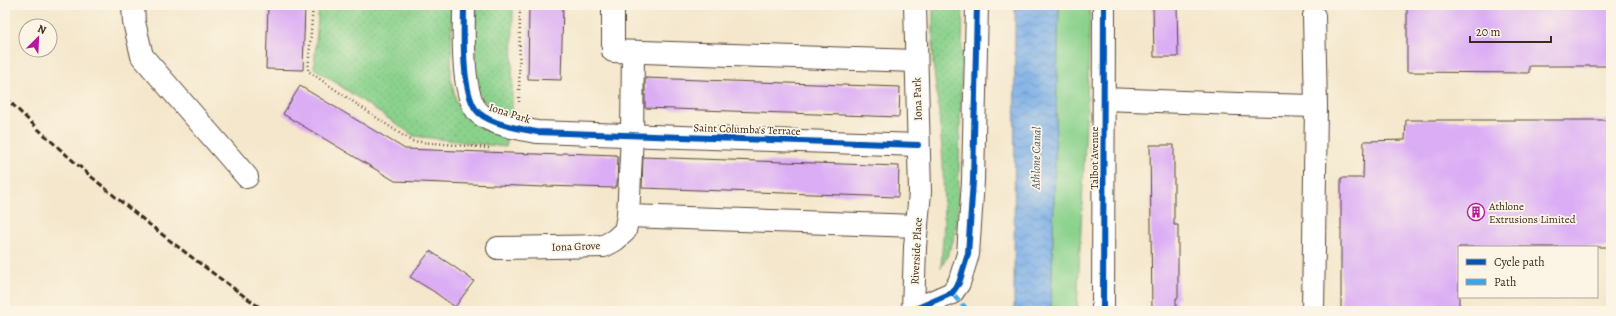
<svg xmlns="http://www.w3.org/2000/svg" width="1616" height="316" font-family="Alegreya,serif">
<style>
.grass{fill:url(#grass-dots);stroke:#637e56}
.park{fill:#8bd28d;stroke:#637e56}
.water{fill:url(#water-waves);stroke:#5a6c82}
.building{fill:#dbadf5}
.lines{fill:none;stroke-linecap:round;stroke-linejoin:round}
.minor-casing{stroke:#574638;stroke-width:24}
.path{stroke:#574638;stroke-width:2.5;stroke-dasharray:1 3;stroke-linecap:butt}
.minor{stroke:#fff;stroke-width:22}
.rail{stroke:#3b2a1e;stroke-width:3;stroke-dasharray:6 3;stroke-linecap:butt}
.quiet{stroke:#3fa3ea;stroke-width:5;stroke-dasharray:10 5;stroke-linecap:butt}
.cycleway-casing{stroke:#fcf5e5;stroke-width:8}
.cycleway{stroke:#0057b8;stroke-width:6}
.labels{text-anchor:middle;stroke-width:3.5;stroke-linejoin:round;paint-order:stroke}
.street-label{font-size:11px;fill:#3b2a1e;stroke:#fcf5e5}
.poi-label{font-size:11px;fill:#3b2a1e;stroke:#fcf5e5;text-anchor:start}
.water-label{font-size:12px;font-style:italic;fill:#515864;stroke:#fcf5e5}
</style>
<defs>
<pattern id="grass-dots" width="8" height="8" patternUnits="userSpaceOnUse"><rect width="8" height="8" fill="#8bd28d"/><path d="M2 2h.1M6 6h.1" fill="none" stroke="#79b479" stroke-width="1.8" stroke-linecap="round"/></pattern>
<pattern id="water-waves" width="16" height="10" patternUnits="userSpaceOnUse"><rect width="16" height="10" fill="#7aaee7"/><path d="M0 5q4-4 8 0t8 0" fill="none" stroke="#658ebb"/></pattern>
</defs>
<rect width="100%" height="100%" fill="#fcf5e5"/>
<filter id="ink" filterUnits="userSpaceOnUse"><feTurbulence type="fractalNoise" baseFrequency=".025" numOctaves="2"/><feDisplacementMap in="SourceGraphic" scale="8" xChannelSelector="R" yChannelSelector="G"/><feConvolveMatrix kernelMatrix="1 2 1 2 8 2 1 2 1" color-interpolation-filters="sRGB"/></filter>
<filter id="wash" filterUnits="userSpaceOnUse"><feTurbulence type="fractalNoise" baseFrequency=".012" numOctaves="4" result="noise"/><feDisplacementMap in="SourceGraphic" scale="16" xChannelSelector="R" yChannelSelector="G"/><feGaussianBlur stdDeviation="0.9" result="paint"/><feColorMatrix in="noise" values="0 0 0 0 0 0 0 0 0 0 0 0 0 0 0 0 0 1.4 0 .05"/><feComposite in="paint" operator="in"/></filter>
<g filter="url(#wash)">
<rect width="100%" height="100%" fill="#f4e7cc"/>
<g class="grass">
<polygon points="319,5 452,5 451,79 458,109 473,123 483,129 506,137 506,147 414,136 314,68"/>
<polygon points="477,5 513,5 512,117 489,105 479,94 474,81"/>
<path d="M933,5H963L958,210C956,235 953,246 941,268L944,222L943,162L939,113L933,62Z"/>
</g>
<polygon class="park" points="1059,5 1090,5 1088,79 1077,311 1051,311"/>
<polygon class="water" points="1015,5 1059,5 1051,311 1014,311"/>
<g id="blocks">
<g class="building">
<polygon points="268,5 305,5 303,70 266,69"/>
<polygon points="529,5 563,5 561,80 528,79"/>
<polygon points="1153,5 1177,5 1178,57 1154,57"/>
<polygon points="1407,5 1611,5 1611,66 1529,66 1529,73 1407,72"/>
<polygon points="645,78 900,87 899,117 645,108"/>
<polygon points="300,86 405,149 562,155 562,153 616,155 616,156 618,156 617,186 615,186 615,188 544,186 544,187 395,181 283,114"/>
<polygon points="1406,120 1611,120 1611,247 1459,247 1459,311 1341,311 1341,178 1363,178 1364,141 1405,140"/>
<polygon points="1150,145 1174,145 1174,225 1178,225 1178,298 1176,298 1176,311 1152,311"/>
<polygon points="643,157 899,166 898,197 642,188"/>
<polygon points="430,251 453,266 474,281 455,307 433,291 410,277"/>
</g>
</g>
</g>
<g filter="url(#ink)">
<use href="#blocks" fill-opacity="0" stroke="#574638" stroke-width="1"/>
<g class="lines">
<g class="minor-casing">
<g id="minor">
<polyline points="133,5 134,22 142,56 247,177"/>
<path d="M464,5C464,29 460,96 479,113C491,124 520,129 537,132L918,145"/>
<polyline points="613,5 613,51 916,61"/>
<polyline points="1314,16 1316,106"/>
<polyline points="1104,99 1237,104 1316,106 1313,311"/>
<polyline points="628,216 917,226"/>
<polyline points="498,248 604,246 615,240 625,231 628,216 632,135 633,52"/>
<polyline points="913,310 952,293 959,283 968,254 973,181 977,5"/>
<polyline points="913,311 915,247 920,192 915,5"/>
<polyline points="1103,311 1104,5"/>
</g>
</g>
<g class="path">
<polyline points="313,5 308,71 411,141 489,148"/>
<polyline points="519,102 520,5"/>
</g>
<use href="#minor" class="minor"/>
<path class="rail" d="M5,97C84,176 174,246 265,311"/>
<polyline class="quiet" points="952,293 968,311"/>
<g class="cycleway-casing">
<g id="cycleway">
<path d="M464,5C464,29 460,96 479,113C491,124 520,129 537,132L918,145"/>
<polyline points="913,310 952,293 959,283 968,254 973,181 977,5"/>
<polyline points="1103,311 1104,5"/>
</g>
</g>
<use href="#cycleway" class="cycleway"/>
</g>
</g>
<defs>
<g id="building-ring" transform="scale(0.9)"><circle r="9.5" fill="#fcf5e5" stroke="#b5179e" stroke-width="1.5"/><path d="M-4-6H4V6H1V3H-1V6H-4ZM-2.5-4.3h1.7v1.8h-1.7ZM.8-4.3h1.7v1.8H.8ZM-2.5-1h1.7V.8h-1.7ZM.8-1h1.7V.8H.8Z" fill="#b5179e"/></g>
</defs>
<g fill-rule="evenodd">
<use href="#building-ring" x="1476" y="212"/>
</g>
<g class="labels">
<g class="street-label">
<text transform="translate(917 99) rotate(-92)" y="4">Iona Park</text>
<text transform="translate(510 113) rotate(18)" y="4">Iona Park</text>
<text transform="translate(747 129) rotate(2)" y="4">Saint Columba's Terrace</text>
<text transform="translate(1094 158) rotate(-90)" y="4">Talbot Avenue</text>
<text transform="translate(576 246) rotate(-2)" y="4">Iona Grove</text>
<text transform="translate(916 251) rotate(-87)" y="4">Riverside Place</text>
</g>
<g class="poi-label">
<text x="1489" y="210">Athlone<tspan x="1489" dy="13">Extrusions Limited</tspan></text>
</g>
<g class="water-label">
<text transform="translate(1036 158) rotate(-89)" y="4">Athlone Canal</text>
</g>
</g>
<rect width="1616" height="316" fill="none" stroke="#fcf5e5" stroke-width="20"/>
<rect x="1458" y="246" width="140" height="52" fill="#fcf5e5" stroke="#afa495"/>
<rect x="1466" y="259" width="20" height="6" fill="#0057b8" stroke="#afa495"/>
<text x="1494" y="266" font-size="12" fill="#3b2a1e">Cycle path</text>
<rect x="1466" y="279" width="20" height="6" fill="#3fa3ea" stroke="#afa495"/>
<text x="1494" y="286" font-size="12" fill="#3b2a1e">Path</text>
<g transform="translate(38 38) rotate(24)"><circle r="19" fill="#fcf5e5" stroke="#afa495"/>
<path d="M0-3L7 15L0 10L-7 15Z" fill="#b5179e"/>
<text y="-6" font-size="11" font-weight="bold" text-anchor="middle" fill="#3b2a1e">N</text>
</g>
<path d="M1470 36v6h81v-6" fill="none" stroke="#3b2a1e" stroke-width="2"/>
<text x="1476" y="36" font-size="12" fill="#3b2a1e" stroke="#fcf5e5" stroke-width="3" paint-order="stroke">20 m</text>
</svg>
